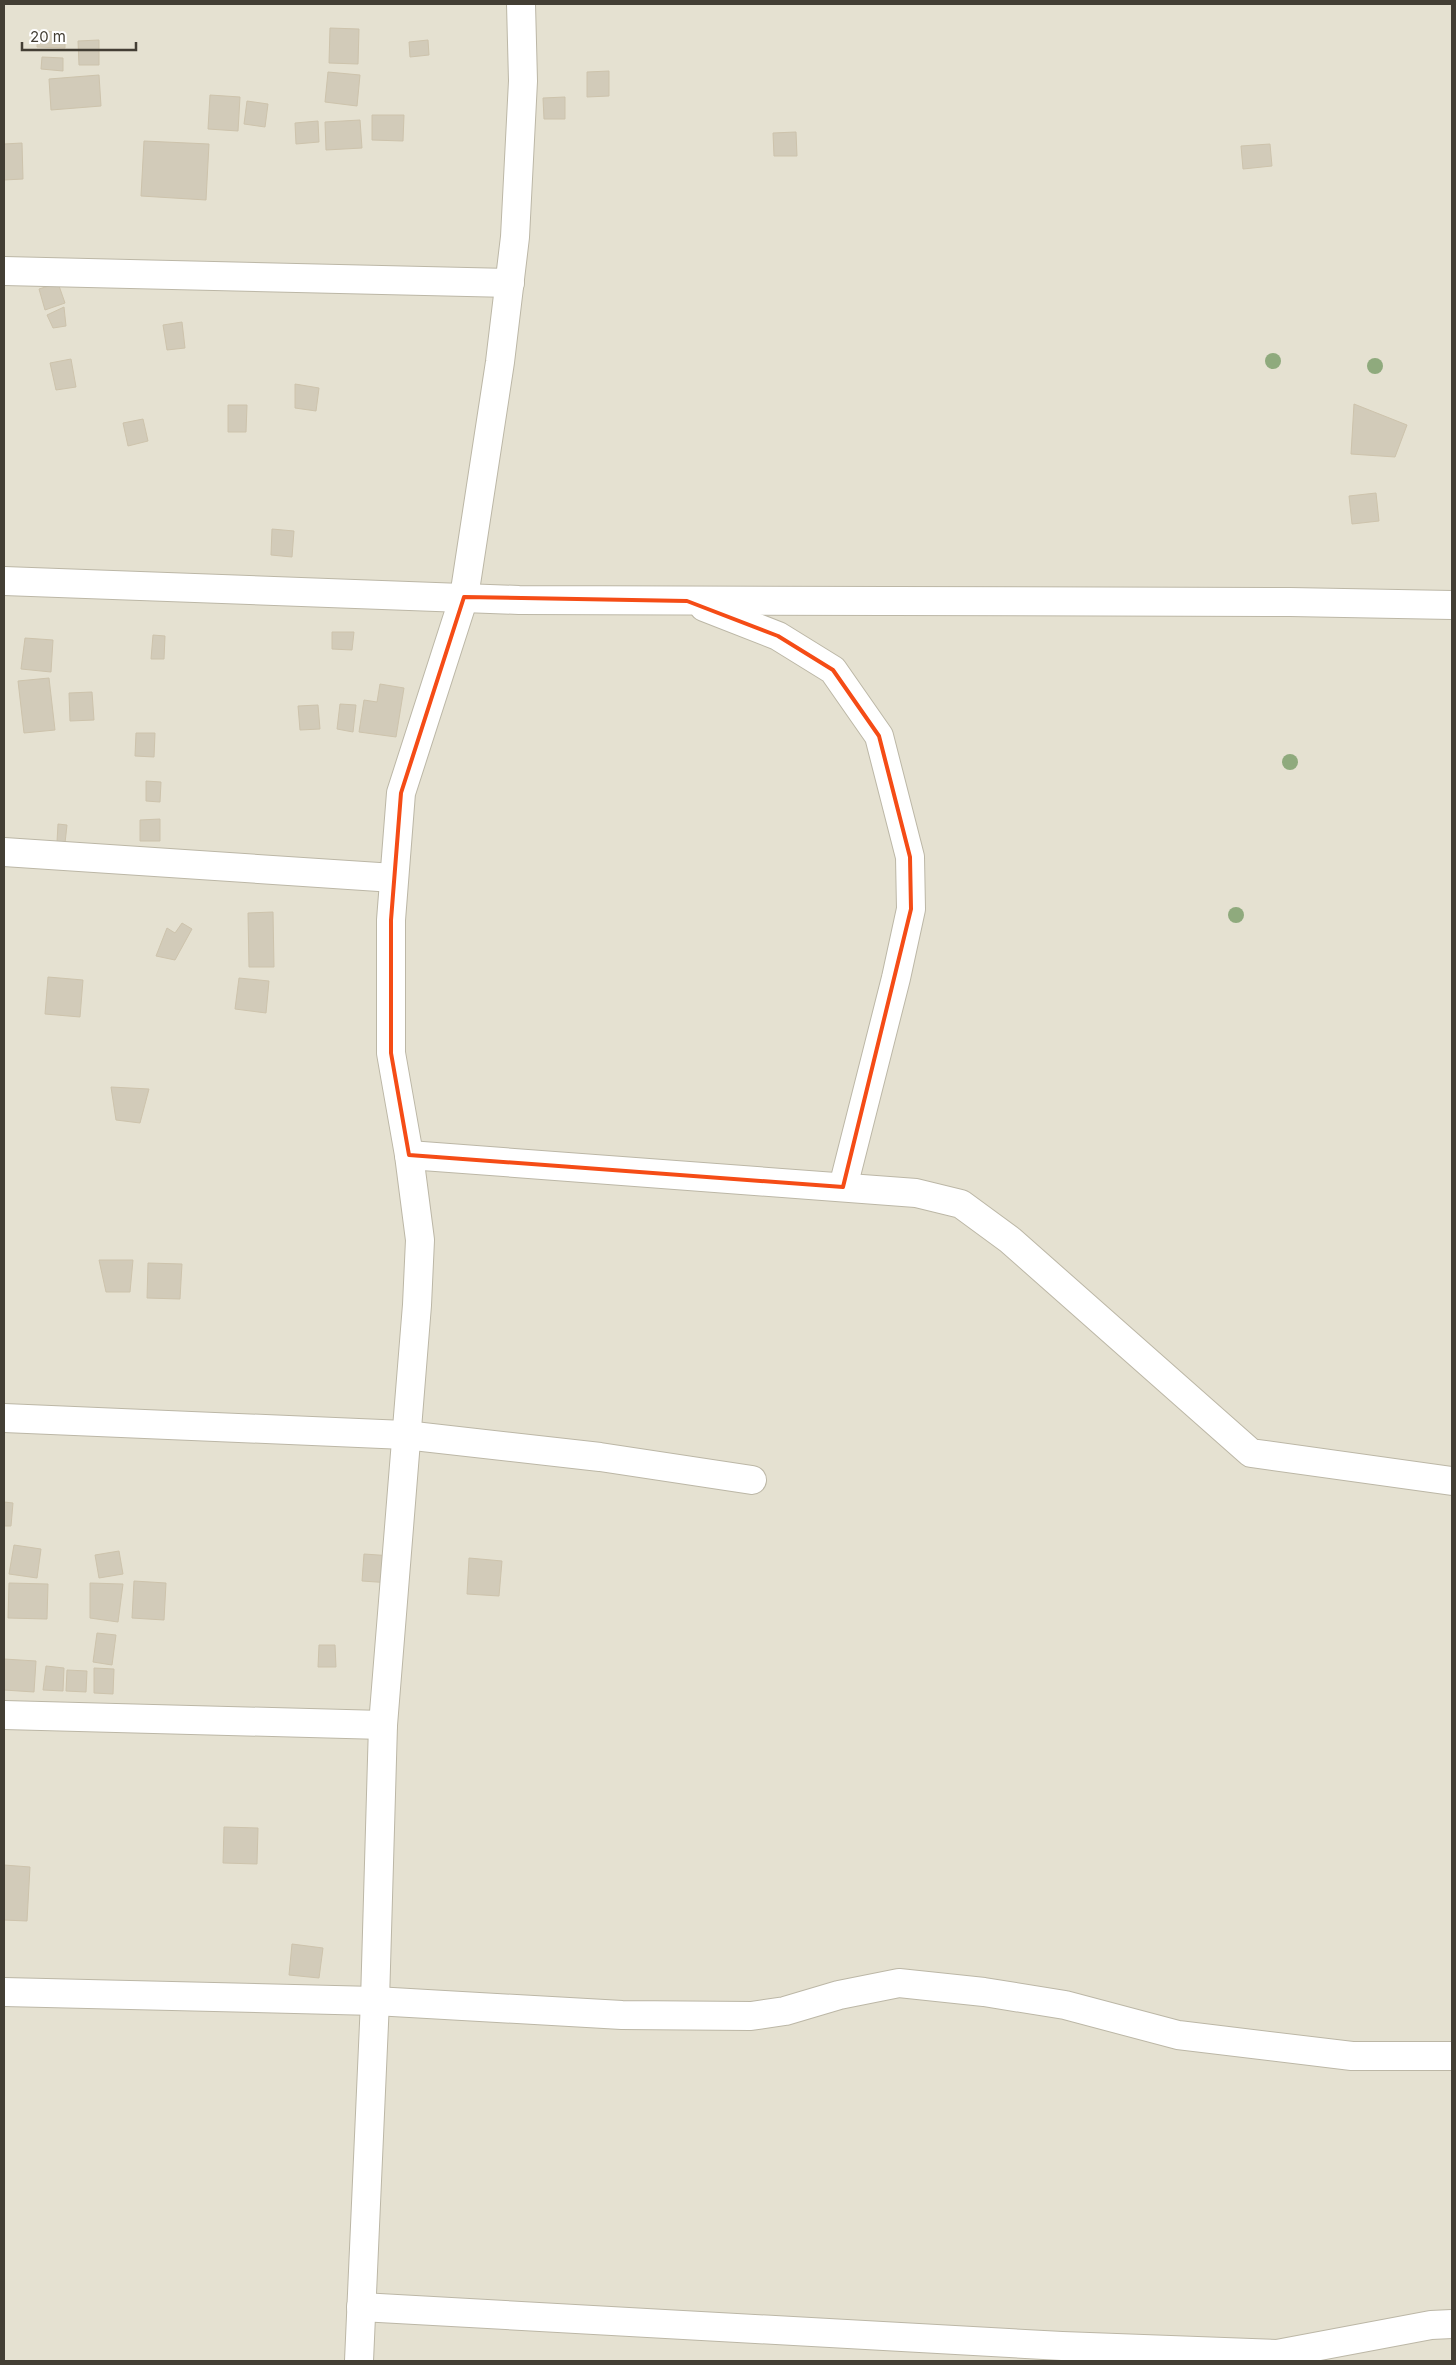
<svg xmlns="http://www.w3.org/2000/svg" width="1456" height="2365" font-family="Inter,sans-serif">
<style>
.residential{fill:#e5e1d1}
.building{fill:#d2cbb9;stroke:#cdc3ac}
.lines{fill:none;stroke-linecap:round;stroke-linejoin:round}
.minor-casing{stroke:#bcb7a6;stroke-width:30}
.minor{stroke:#fff;stroke-width:28}
.tree{fill:#8faa7d}
.marked{fill:none;stroke:#f54c16;stroke-width:4;stroke-linejoin:round}
</style>
<rect width="100%" height="100%" fill="#f1eee3"/>
<rect class="residential" x="4" y="4" width="1448" height="2357"/>
<g class="building">
<polygon points="330,28 359,29 358,64 329,63"/>
<polygon points="38,31 65,32 65,48 37,47"/>
<polygon points="99,40 99,65 79,65 78,41"/>
<polygon points="428,40 429,55 410,57 409,42"/>
<polygon points="42,57 63,58 63,71 41,69"/>
<polygon points="609,71 609,96 587,97 587,72"/>
<polygon points="328,72 360,75 357,106 325,102"/>
<polygon points="99,75 101,106 51,110 49,79"/>
<polygon points="210,95 240,97 238,131 208,129"/>
<polygon points="565,97 565,119 544,119 543,98"/>
<polygon points="247,101 268,104 265,127 244,124"/>
<polygon points="372,115 404,115 403,141 372,140"/>
<polygon points="360,120 362,148 326,150 325,122"/>
<polygon points="318,121 319,142 296,144 295,123"/>
<polygon points="796,132 797,156 774,156 773,133"/>
<polygon points="144,141 209,144 206,200 141,196"/>
<polygon points="22,143 23,179 4,180 4,144"/>
<polygon points="1270,144 1272,166 1243,169 1241,146"/>
<polygon points="58,283 65,303 45,310 39,289"/>
<polygon points="64,307 66,326 53,328 47,315"/>
<polygon points="182,322 185,348 167,350 163,325"/>
<polygon points="71,359 76,387 56,390 50,363"/>
<polygon points="295,384 319,388 316,411 295,408"/>
<polygon points="1354,404 1407,425 1395,457 1351,454"/>
<polygon points="228,405 247,405 246,432 228,432"/>
<polygon points="143,419 148,441 128,446 123,423"/>
<polygon points="1376,493 1379,521 1352,524 1349,496"/>
<polygon points="272,529 294,531 292,557 271,555"/>
<polygon points="332,632 354,632 352,650 332,649"/>
<polygon points="153,635 165,636 164,659 151,659"/>
<polygon points="25,638 53,640 51,672 21,669"/>
<polygon points="49,678 55,730 24,733 18,681"/>
<polygon points="380,684 404,688 396,737 359,732 364,700 377,702"/>
<polygon points="92,692 94,720 70,721 69,693"/>
<polygon points="340,704 356,705 353,732 337,729"/>
<polygon points="318,705 320,729 300,730 298,706"/>
<polygon points="136,733 155,733 154,757 135,756"/>
<polygon points="146,781 161,782 160,802 146,801"/>
<polygon points="160,819 160,841 140,841 140,820"/>
<polygon points="58,824 67,825 65,843 57,842"/>
<polygon points="273,912 274,967 249,967 248,913"/>
<polygon points="182,923 192,929 175,960 156,956 167,928 175,933"/>
<polygon points="48,977 83,980 80,1017 45,1014"/>
<polygon points="239,978 269,981 266,1013 235,1009"/>
<polygon points="111,1087 149,1089 140,1123 116,1120"/>
<polygon points="99,1260 133,1260 130,1292 106,1292"/>
<polygon points="148,1263 182,1264 180,1299 147,1298"/>
<polygon points="4,1502 13,1503 11,1526 4,1526"/>
<polygon points="14,1545 41,1549 37,1578 9,1574"/>
<polygon points="119,1551 123,1574 99,1578 95,1555"/>
<polygon points="364,1554 393,1556 391,1583 362,1581"/>
<polygon points="469,1558 502,1561 499,1596 467,1594"/>
<polygon points="134,1581 166,1583 164,1620 132,1618"/>
<polygon points="9,1583 48,1584 47,1619 8,1618"/>
<polygon points="90,1583 123,1584 118,1622 90,1618"/>
<polygon points="97,1633 116,1635 112,1665 93,1662"/>
<polygon points="319,1645 335,1645 336,1667 318,1667"/>
<polygon points="4,1659 36,1661 34,1692 4,1690"/>
<polygon points="46,1666 64,1668 63,1691 43,1690"/>
<polygon points="94,1668 114,1669 113,1694 94,1693"/>
<polygon points="67,1670 87,1671 86,1692 66,1691"/>
<polygon points="224,1827 258,1828 257,1864 223,1863"/>
<polygon points="4,1865 30,1867 27,1921 4,1920"/>
<polygon points="292,1944 323,1948 319,1978 289,1975"/>
</g>
<g class="lines">
<g class="minor-casing">
<g id="minor">
<polyline points="4,271 510,283"/>
<polyline points="4,581 519,600 1290,602 1452,605"/>
<polyline points="704,607 778,636 833,670 879,736 910,857 911,909 896,978 843,1187"/>
<polyline points="4,852 394,878"/>
<polyline points="409,1155 916,1193 961,1204 1010,1240 1251,1453 1452,1481"/>
<polyline points="4,1418 405,1435 600,1457 752,1480"/>
<polyline points="4,1715 383,1725"/>
<polyline points="4,1992 375,2001 622,2015 751,2016 785,2011 839,1995 899,1983 984,1992 1065,2005 1178,2035 1352,2056 1452,2056"/>
<polyline points="361,2307 1062,2346 1277,2354 1431,2325 1452,2324"/>
<polyline points="359,2361 375,2001 383,1725 417,1305 420,1240 409,1155 391,1053 391,920 401,793 464,597 500,362 515,237 523,81 521,4"/>
</g>
</g>
<use href="#minor" class="minor"/>
</g>
<g class="tree">
<circle cx="1273" cy="361" r="8"/>
<circle cx="1375" cy="366" r="8"/>
<circle cx="1290" cy="762" r="8"/>
<circle cx="1236" cy="915" r="8"/>
</g>
<path class="marked" d="M464,597L687,601L778,636L833,670L879,736L910,857L911,909L843,1187L409,1155L391,1053V920L401,793Z"/>
<rect width="1456" height="2365" fill="none" stroke="#433e34" stroke-width="10"/>
<path d="M22 42v8h114v-8" fill="none" stroke="#433e34" stroke-width="2.5"/>
<text x="30" y="42" font-size="15" fill="#433e34" stroke="#ffffff" stroke-width="4" paint-order="stroke">20 m</text>
</svg>
